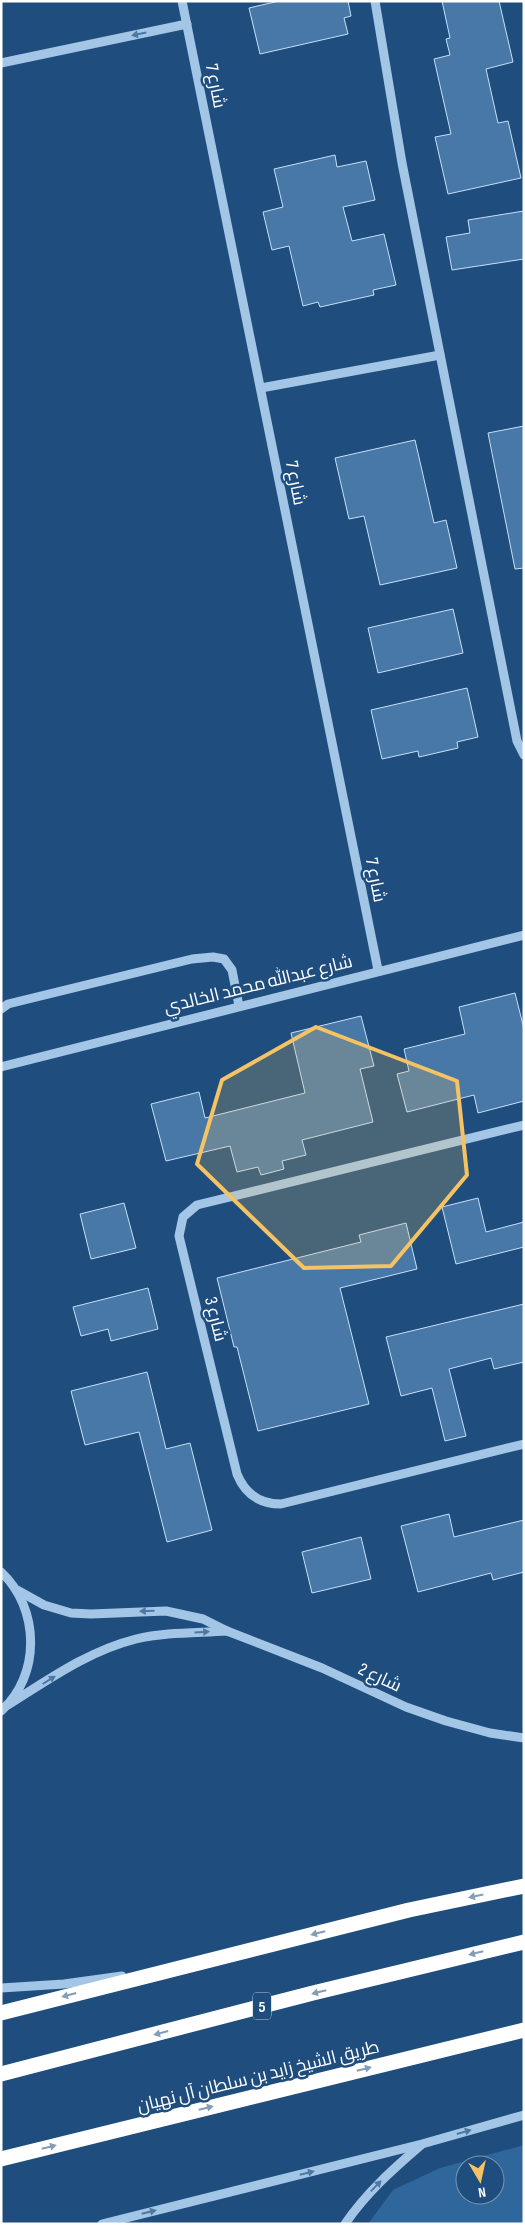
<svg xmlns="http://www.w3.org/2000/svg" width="525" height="2225" font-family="'Sofia Sans Condensed',Cairo,sans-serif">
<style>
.green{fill:#2f669b;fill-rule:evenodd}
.building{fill:#4878a8;stroke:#c7dff6}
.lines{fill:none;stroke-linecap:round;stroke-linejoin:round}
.minor{stroke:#a3c6e7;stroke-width:9}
.highway{stroke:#fff;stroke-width:15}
.oneway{fill:#4d78a3}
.oneway2{fill:#849eb8}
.marked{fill:#f5c363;fill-opacity:0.2;stroke:#f5c363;stroke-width:4;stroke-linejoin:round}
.labels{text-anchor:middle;stroke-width:5;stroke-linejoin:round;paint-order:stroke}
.shield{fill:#1f4e7e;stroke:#bccad8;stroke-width:1}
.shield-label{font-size:16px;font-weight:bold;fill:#fff}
.street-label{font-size:18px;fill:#fff;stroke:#1f4e7e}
</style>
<rect width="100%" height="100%" fill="#1f4e7e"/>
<path class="green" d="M524,2145V2224H368L393,2190L440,2168ZM465,2165H495V2195H465Z"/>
<g class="building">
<polygon points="279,1 348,1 351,16 344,18 348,34 260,54 249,8"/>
<polygon points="442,1 499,1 513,62 486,69 498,123 508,121 521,178 448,194 435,137 451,134 434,59 450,55 446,39 450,38"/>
<polygon points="335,155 337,167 366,161 375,200 343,207 352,241 384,234 396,285 373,290 374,295 320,307 318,302 303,306 289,246 272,250 263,212 283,207 274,169"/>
<polygon points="524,211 524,259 452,270 446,237 470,233 468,220"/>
<polygon points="524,426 524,568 515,569 488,433"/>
<polygon points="415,440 434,523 446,520 457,568 380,585 364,516 349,519 335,458"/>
<polygon points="453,609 463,653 378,673 368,628"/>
<polygon points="467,688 478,737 457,742 458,748 419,757 418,751 382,759 371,710"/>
<polygon points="515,993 524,1029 524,1101 478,1113 474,1095 407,1112 397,1074 409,1071 404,1049 465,1034 459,1007"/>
<polygon points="361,1016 374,1066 360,1069 373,1122 302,1140 306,1155 282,1161 284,1169 261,1175 258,1167 237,1172 230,1146 166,1161 151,1104 199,1092 205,1118 305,1093 291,1033"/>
<polygon points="478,1198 486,1232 524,1222 524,1247 456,1264 442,1207"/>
<polygon points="124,1203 136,1248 91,1259 80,1214"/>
<polygon points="406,1223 417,1269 340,1288 369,1404 258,1431 237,1347 234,1347 217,1278 361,1242 359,1235"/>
<polygon points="148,1288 158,1329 111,1341 108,1329 81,1336 73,1307"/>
<polygon points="524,1304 524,1362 494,1369 491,1358 449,1369 466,1436 445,1441 432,1388 401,1396 386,1337"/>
<polygon points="147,1372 166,1449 190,1443 212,1530 167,1542 139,1432 85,1445 71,1391"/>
<polygon points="449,1514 454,1537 524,1520 524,1572 493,1580 491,1573 418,1592 401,1526"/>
<polygon points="361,1537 371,1579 312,1593 302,1552"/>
</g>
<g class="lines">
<g class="minor">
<polyline points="182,1 378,970"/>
<polyline points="375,1 402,163 517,741 524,755"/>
<polyline points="1,63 187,24"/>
<polyline points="261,388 440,355"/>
<polyline points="1,1009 8,1004 192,959 213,957 224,959 232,970 239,1006"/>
<polyline points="1,1067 524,935"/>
<path d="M524,1125L197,1205L183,1217L179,1236L237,1474C245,1494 259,1504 281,1504L524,1444"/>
<path d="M1,1572C40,1608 41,1676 1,1711"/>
<polyline points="17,1590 44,1605 71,1613 91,1614 166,1611 203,1619 227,1631 322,1668 406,1707 446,1721 490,1733 524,1738"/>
<path d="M8,1705C48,1680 88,1651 136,1639C165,1632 197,1633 227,1631"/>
<polyline points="1,1988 64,1984 122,1976"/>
<polyline points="102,2224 422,2144 524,2115"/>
<path d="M345,2224C366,2193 393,2169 421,2145"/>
</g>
<g class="highway">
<polyline points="1,2013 409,1910 524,1886"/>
<polyline points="1,2074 313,1993 524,1942"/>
<polyline points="1,2159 524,2030"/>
</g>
</g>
<defs><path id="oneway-solid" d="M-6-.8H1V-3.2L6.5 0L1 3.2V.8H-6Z" transform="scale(1.25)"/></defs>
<g class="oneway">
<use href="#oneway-solid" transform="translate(139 34) rotate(168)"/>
<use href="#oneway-solid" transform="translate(147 1611) rotate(179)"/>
<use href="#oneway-solid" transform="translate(202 1632) rotate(-3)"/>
<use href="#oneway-solid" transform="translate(49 1680) rotate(-32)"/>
<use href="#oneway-solid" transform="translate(464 2132) rotate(-16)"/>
<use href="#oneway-solid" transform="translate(307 2173) rotate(-14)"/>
<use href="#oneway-solid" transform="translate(376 2186) rotate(-46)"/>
<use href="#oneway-solid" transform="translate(149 2212) rotate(-14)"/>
</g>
<g class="oneway2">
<use href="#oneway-solid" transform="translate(476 1896) rotate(168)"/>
<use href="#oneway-solid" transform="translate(318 1933) rotate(166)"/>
<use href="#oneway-solid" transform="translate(476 1953) rotate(166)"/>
<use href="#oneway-solid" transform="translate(319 1992) rotate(166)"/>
<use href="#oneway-solid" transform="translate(69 1995) rotate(165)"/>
<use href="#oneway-solid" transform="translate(161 2033) rotate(165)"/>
<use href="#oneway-solid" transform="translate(364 2069) rotate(-14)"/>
<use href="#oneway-solid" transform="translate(206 2108) rotate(-14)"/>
<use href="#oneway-solid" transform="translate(49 2147) rotate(-14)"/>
</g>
<path class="marked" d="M316,1027L457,1081L467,1175L391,1266L304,1268L197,1164L222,1080Z"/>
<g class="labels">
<rect class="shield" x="253" y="1992.5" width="18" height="27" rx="4"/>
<g class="shield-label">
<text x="262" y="2012">5</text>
</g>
<g class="street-label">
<text transform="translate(216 86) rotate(79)" y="6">شارع 7</text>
<text transform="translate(296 483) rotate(79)" y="6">شارع 7</text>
<text transform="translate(376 880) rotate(79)" y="6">شارع 7</text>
<text transform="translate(258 984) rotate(-14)" y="6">شارع عبدالله محمد الخالدي</text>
<text transform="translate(216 1319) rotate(76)" y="6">شارع 3</text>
<text transform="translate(380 1677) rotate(25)" y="6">شارع 2</text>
<text transform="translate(258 2076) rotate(-14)" y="6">طريق الشيخ زايد بن سلطان آل نهيان</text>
</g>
</g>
<rect width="525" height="2225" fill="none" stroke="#ffffff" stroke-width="5"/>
<g transform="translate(480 2180) rotate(171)"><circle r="24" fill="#1f4e7e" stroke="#7995b2"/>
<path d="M0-4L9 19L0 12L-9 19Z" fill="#f5c363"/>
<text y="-8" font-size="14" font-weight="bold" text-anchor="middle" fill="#ffffff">N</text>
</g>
</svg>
